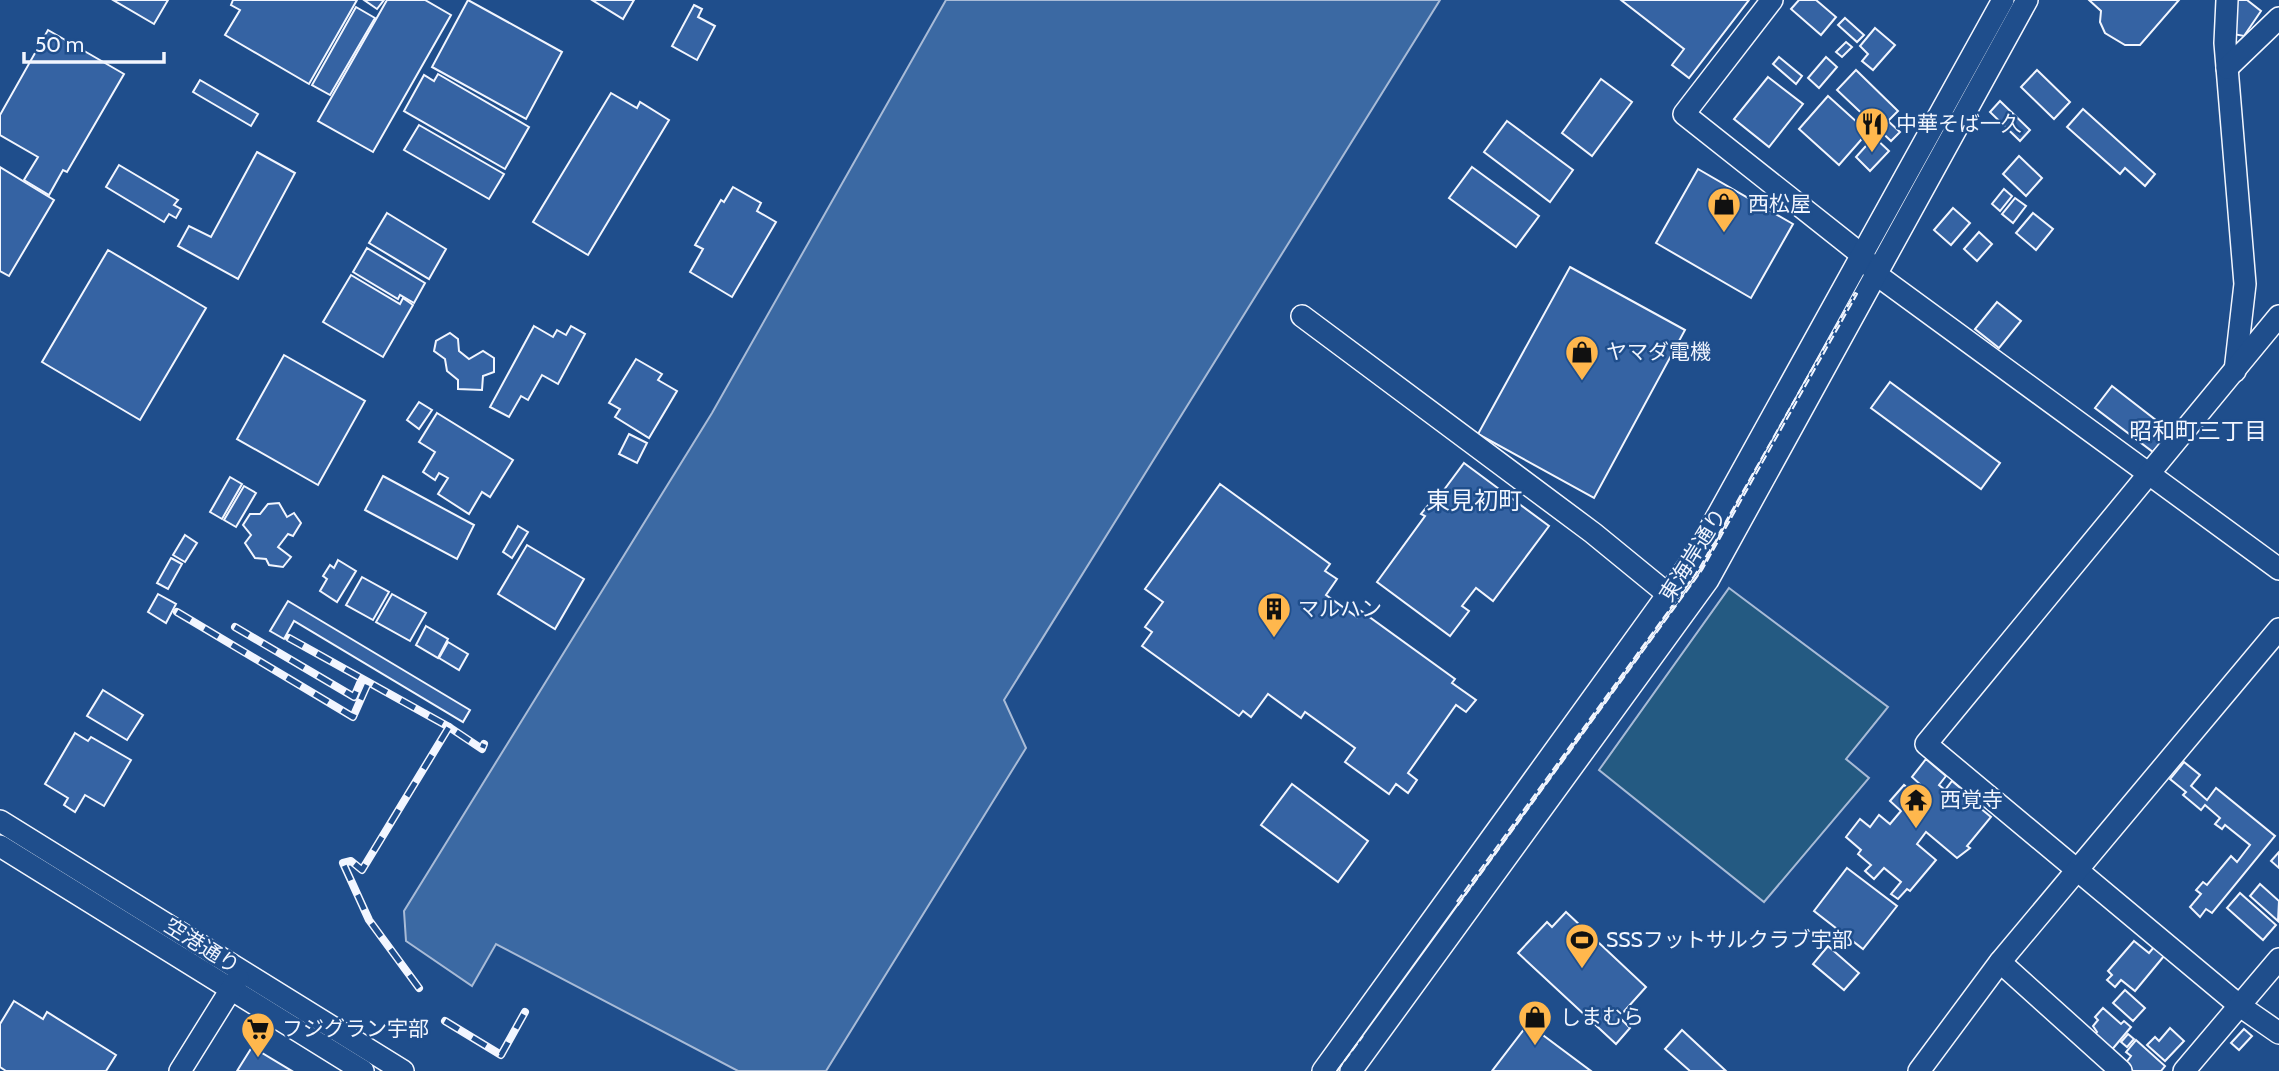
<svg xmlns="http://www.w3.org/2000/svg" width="2279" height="1071" font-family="Cabin,'Noto Sans JP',sans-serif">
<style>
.green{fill:#245a82;stroke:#a8bbd7;stroke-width:2}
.water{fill:#3b69a3;stroke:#a8bbd7;stroke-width:2}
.building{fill:#3563a3;stroke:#f2f6ff;stroke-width:2}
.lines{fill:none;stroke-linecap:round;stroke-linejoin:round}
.minor-casing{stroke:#f2f6ff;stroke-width:24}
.minor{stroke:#1f4e8c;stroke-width:21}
.rail-casing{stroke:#f2f6ff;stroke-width:8}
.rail{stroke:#1f4e8c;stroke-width:5;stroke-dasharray:16;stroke-linecap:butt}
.fence{stroke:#f2f6ff;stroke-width:2;stroke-dasharray:9 3.5;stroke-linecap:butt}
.labels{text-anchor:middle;stroke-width:5;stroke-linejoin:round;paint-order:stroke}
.poi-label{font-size:21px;fill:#f2f6ff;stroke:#1f4e8c;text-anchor:start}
.street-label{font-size:21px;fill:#f2f6ff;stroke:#1f4e8c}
.neighbourhood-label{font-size:23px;fill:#f2f6ff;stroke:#1f4e8c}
.quarter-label{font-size:24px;fill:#f2f6ff;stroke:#1f4e8c}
</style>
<rect width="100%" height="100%" fill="#1f4e8c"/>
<polygon class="green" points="1729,588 1888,707 1846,759 1869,778 1764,902 1599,770"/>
<polygon class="water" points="946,0 1440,0 1004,700 1026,748 826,1071 738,1071 496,944 472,986 406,941 404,911 712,413"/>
<g class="building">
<polygon points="113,0 168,0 154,24"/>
<polygon points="233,0 357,0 309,84 225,35 240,10 231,5"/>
<polygon points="364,0 384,0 377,9"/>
<polygon points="387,0 425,0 451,15 373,152 318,121"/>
<polygon points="468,0 562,52 526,119 432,67"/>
<polygon points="592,0 634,0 623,19"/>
<polygon points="1621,0 1749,0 1689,78 1672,65 1684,49"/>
<polygon points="1799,0 1816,0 1836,17 1821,35 1791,9"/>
<polygon points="2089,0 2179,0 2140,45 2125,45 2105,33 2100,22 2101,11"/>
<polygon points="2236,0 2247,0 2261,11 2244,36 2233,34"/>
<polygon points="694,5 702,9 698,17 715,26 697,60 672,46"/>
<polygon points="356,7 375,18 330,95 312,85"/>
<polygon points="1845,18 1864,35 1857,42 1838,25"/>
<polygon points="1875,28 1895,45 1873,70 1862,61 1868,54 1860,46"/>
<polygon points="48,30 124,74 67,172 63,170 49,195 24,180 38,157 0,135 0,115"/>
<polygon points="1846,42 1852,47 1842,57 1836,52"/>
<polygon points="1779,57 1802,76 1796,84 1773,64"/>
<polygon points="1826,57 1837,67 1819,88 1808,78"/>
<polygon points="1856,70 1898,111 1888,121 1900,132 1891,141 1837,90"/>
<polygon points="2037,70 2070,102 2054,119 2021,87"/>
<polygon points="438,74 529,127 505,169 404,111 424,75 434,81"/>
<polygon points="1768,77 1803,104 1769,147 1734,119"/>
<polygon points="1601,79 1632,102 1592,156 1562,133"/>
<polygon points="200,80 258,114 251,126 193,92"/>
<polygon points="611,93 637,108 640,102 669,120 588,255 533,222"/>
<polygon points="1828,96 1868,132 1839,165 1799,129"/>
<polygon points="2000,101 2030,130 2020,141 1990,112"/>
<polygon points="2083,109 2155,174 2145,186 2125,168 2120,174 2067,127"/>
<polygon points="1507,121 1573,170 1550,202 1484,152"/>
<polygon points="419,125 504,174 489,199 404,150"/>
<polygon points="1874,137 1889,151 1870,171 1856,157"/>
<polygon points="257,152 295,173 238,279 178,246 189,226 211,237"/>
<polygon points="2019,156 2042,178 2026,196 2003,174"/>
<polygon points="119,165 178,200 174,205 181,209 176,218 169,214 164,222 106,187"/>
<polygon points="0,167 54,200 9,276 0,271"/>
<polygon points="1472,167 1539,216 1516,247 1449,198"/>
<polygon points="1698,169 1793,224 1751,298 1656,243"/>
<polygon points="733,187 761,203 757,211 776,222 732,297 690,272 703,249 695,245 721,200 724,202"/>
<polygon points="2004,189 2012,196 2000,211 1992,204"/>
<polygon points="2015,198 2026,206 2013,223 2002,214"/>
<polygon points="1953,208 1970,223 1951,245 1934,230"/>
<polygon points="387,213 446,249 429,279 369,243"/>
<polygon points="2033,213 2053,229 2036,250 2016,233"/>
<polygon points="1979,232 1992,244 1977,261 1964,249"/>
<polygon points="367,248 425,283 414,303 400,295 398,299 353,272"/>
<polygon points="108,250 206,308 140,420 42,362"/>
<polygon points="1570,267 1685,330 1594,498 1478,434"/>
<polygon points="351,275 400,304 403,298 413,305 383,357 323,322"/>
<polygon points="1997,302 2021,321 1999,348 1975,329"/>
<polygon points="534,326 553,337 557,330 566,335 571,326 585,334 558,384 542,375 528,400 521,396 509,417 490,407"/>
<polygon points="450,333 458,339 459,351 469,359 483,351 494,358 494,372 483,376 482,390 458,389 458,380 447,371 445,359 434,351 436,341"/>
<polygon points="284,355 365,401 318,485 237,439"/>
<polygon points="636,359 662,374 658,380 677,391 649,438 615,417 620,409 609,403"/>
<polygon points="1890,382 2000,463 1981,489 1871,408"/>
<polygon points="2112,386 2170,431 2153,452 2095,408"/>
<polygon points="419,402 432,410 419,429 407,420"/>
<polygon points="437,413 513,460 490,497 482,492 469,514 438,494 448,478 439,473 435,480 423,472 435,452 419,442"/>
<polygon points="629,434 647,443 637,463 619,454"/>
<polygon points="1464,463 1549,526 1493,601 1476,588 1462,606 1469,611 1450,636 1377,582 1425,516 1421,514 1429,504 1432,506"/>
<polygon points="383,476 474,525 457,559 365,510"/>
<polygon points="230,477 242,484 222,519 210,512"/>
<polygon points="1220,484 1330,564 1325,571 1337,579 1326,595 1357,617 1361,611 1455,679 1452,683 1476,700 1466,712 1456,705 1408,773 1417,780 1408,793 1396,784 1389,794 1345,762 1355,748 1305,712 1301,718 1268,694 1251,717 1243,711 1239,716 1142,646 1152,632 1145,627 1163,602 1145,589"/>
<polygon points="244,486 256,493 236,527 224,520"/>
<polygon points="279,503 287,517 294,513 301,523 293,536 288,534 278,547 291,557 283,567 269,565 266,559 255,558 245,543 251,535 243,525 250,514 260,514 268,504"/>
<polygon points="518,526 528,532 512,558 503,552"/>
<polygon points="185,535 197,543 185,562 173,555"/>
<polygon points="527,545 584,579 555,629 498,594"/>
<polygon points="171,558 182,564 168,589 157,583"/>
<polygon points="338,560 356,571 337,602 320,591 327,579 323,576 330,565 334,568"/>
<polygon points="362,577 389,592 373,620 346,605"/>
<polygon points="158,594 176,604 166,623 148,612"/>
<polygon points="392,594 426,613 410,641 376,622"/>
<polygon points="288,601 470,710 463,722 294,621 284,639 270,631"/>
<polygon points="426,626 448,639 438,658 416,645"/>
<polygon points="448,642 468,654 459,670 439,658"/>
<polygon points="103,690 143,715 127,740 87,716"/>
<polygon points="75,733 88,741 91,737 131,760 104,806 85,795 75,812 64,805 68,798 45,784"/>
<polygon points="1926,759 1946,776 1939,785 1945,790 1952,781 1982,806 1980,808 1991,817 1967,846 1970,848 1957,858 1926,832 1917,844 1936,860 1910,891 1907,889 1898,899 1891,894 1901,882 1884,868 1874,879 1865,871 1871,865 1858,854 1861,850 1846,837 1860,819 1870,827 1879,815 1890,824 1901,811 1890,801 1904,785 1915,794 1922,786 1912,777"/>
<polygon points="2184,762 2200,775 2191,786 2207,800 2216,788 2275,836 2212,913 2206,909 2200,917 2190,907 2201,894 2196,890 2203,882 2207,885 2231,856 2237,862 2250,845 2225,825 2222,829 2215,824 2220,818 2205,805 2201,810 2183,795 2186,792 2170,779"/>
<polygon points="1292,784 1368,841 1338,882 1261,825"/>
<polygon points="2279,852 2279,868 2271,861"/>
<polygon points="1847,868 1897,906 1863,949 1814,911"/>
<polygon points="2260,884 2279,901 2278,921 2250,896"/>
<polygon points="2240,893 2276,925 2263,940 2227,908"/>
<polygon points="1566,912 1646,987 1619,1017 1630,1028 1616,1044 1518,953 1547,922 1552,927"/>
<polygon points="2134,941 2149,953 2154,947 2164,956 2135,991 2121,980 2115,987 2107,980 2112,975 2108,971"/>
<polygon points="1828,946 1859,973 1844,990 1813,964"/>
<polygon points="2125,990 2145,1008 2133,1021 2113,1003"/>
<polygon points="14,1001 43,1019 47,1012 116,1055 106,1071 6,1071 0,1067 0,1024"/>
<polygon points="2103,1008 2121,1024 2124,1021 2131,1027 2110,1052 2093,1037 2097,1032 2093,1026 2098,1020 2095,1017"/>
<polygon points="1528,1024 1591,1071 1492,1071"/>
<polygon points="2170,1028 2184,1041 2165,1061 2147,1045 2155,1037 2159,1041"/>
<polygon points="2244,1029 2252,1036 2239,1050 2231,1043"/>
<polygon points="1682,1030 1726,1071 1690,1071 1665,1049"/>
<polygon points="2128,1034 2134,1039 2127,1047 2121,1042"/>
<polygon points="2136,1040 2165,1066 2161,1071 2133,1071 2125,1064 2131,1056 2126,1052"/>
<polygon points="252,1047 292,1071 237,1071"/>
</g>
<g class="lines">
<g class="minor-casing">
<g id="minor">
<polyline points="1772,0 1684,114 1862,255 1877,275 2279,569"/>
<polyline points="2227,0 2225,43 2245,284 2235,371"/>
<polyline points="2227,68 2279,18"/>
<polyline points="1302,316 1593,533 1670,596"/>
<polyline points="2279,316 1926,744 2240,1006 2279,1033"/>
<polyline points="0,821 403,1071"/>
<polyline points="0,846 363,1071"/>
<polyline points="2000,962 2121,1071"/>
<polyline points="180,1071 238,978"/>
<polyline points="1323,1071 1694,558 2003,0"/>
<polyline points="1351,1071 1708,580 2027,0"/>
<polyline points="1919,1071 2000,962 2279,629"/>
<polyline points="2184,1071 2279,959"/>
</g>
</g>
<use href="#minor" class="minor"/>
<g class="rail-casing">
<g id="rail">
<polyline points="177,612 353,717 368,683"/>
<polyline points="235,627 354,697 360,683"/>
<polyline points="289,638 449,727 482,749 484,744"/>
<polyline points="419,988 369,920 343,863 351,861 362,870 449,727"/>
<polyline points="445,1021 501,1055 525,1012"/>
</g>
</g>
<use href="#rail" class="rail"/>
<g class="fence">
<polygon points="1855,293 1857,294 1702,570 1458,905 1456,903 1699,569"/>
<polyline points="1337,1071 1363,1036"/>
</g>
</g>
<defs>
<g id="restaurant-pin" transform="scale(1.75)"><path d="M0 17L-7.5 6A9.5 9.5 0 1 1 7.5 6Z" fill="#ffb74d" stroke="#1f4e8c"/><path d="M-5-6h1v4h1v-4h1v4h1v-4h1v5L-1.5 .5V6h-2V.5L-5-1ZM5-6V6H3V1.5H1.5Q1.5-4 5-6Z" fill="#111"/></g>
<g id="shop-pin" transform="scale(1.75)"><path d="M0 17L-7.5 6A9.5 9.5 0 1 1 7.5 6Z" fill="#ffb74d" stroke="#1f4e8c"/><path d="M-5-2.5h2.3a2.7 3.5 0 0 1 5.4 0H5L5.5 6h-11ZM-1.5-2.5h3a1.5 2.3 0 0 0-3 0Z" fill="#111"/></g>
<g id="building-pin" transform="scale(1.75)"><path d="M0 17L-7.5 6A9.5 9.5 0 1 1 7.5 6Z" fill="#ffb74d" stroke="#1f4e8c"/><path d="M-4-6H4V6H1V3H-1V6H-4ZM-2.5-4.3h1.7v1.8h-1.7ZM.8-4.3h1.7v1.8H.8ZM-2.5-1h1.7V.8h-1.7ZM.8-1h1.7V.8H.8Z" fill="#111"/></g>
<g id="temple-pin" transform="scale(1.75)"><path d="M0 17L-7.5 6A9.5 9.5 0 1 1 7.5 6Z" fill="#ffb74d" stroke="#1f4e8c"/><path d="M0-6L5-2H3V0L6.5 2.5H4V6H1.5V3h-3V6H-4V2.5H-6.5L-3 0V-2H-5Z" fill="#111"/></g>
<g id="stadium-pin" transform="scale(1.75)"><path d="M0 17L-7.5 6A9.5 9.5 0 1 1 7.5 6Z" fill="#ffb74d" stroke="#1f4e8c"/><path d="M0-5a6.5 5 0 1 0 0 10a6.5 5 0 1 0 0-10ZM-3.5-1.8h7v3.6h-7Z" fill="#111"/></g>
<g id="supermarket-pin" transform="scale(1.75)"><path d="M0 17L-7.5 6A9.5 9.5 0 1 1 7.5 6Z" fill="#ffb74d" stroke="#1f4e8c"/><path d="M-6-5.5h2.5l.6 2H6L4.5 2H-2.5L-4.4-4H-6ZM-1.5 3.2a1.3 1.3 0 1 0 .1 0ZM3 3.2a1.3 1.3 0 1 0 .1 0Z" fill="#111"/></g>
</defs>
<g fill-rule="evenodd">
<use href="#restaurant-pin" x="1872" y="124"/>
<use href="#shop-pin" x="1724" y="204"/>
<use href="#shop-pin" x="1582" y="352"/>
<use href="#building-pin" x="1274" y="609"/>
<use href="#temple-pin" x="1916" y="800"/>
<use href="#stadium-pin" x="1582" y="940"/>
<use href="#shop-pin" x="1535" y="1017"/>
<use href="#supermarket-pin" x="258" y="1029"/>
</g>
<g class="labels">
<g class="poi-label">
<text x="1896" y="131">中華そば一久</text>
<text x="1748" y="211">西松屋</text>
<text x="1606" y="359">ヤマダ電機</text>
<text x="1298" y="616">マルハン</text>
<text x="1940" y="807">西覚寺</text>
<text x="1606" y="947">SSSフットサルクラブ宇部</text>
<text x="1560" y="1024">しまむら</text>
<text x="282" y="1036">フジグラン宇部</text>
</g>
<g class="street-label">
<text transform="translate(1693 555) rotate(-58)" y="7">東海岸通り</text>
<text transform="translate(202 946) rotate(32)" y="7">空港通り</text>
</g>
<g class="neighbourhood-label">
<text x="2198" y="439">昭和町三丁目</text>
</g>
<g class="quarter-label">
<text x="1474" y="509">東見初町</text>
</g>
</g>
<path d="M24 52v10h140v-10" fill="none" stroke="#f2f6ff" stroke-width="3.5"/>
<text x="35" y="52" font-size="21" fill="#f2f6ff" stroke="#1f4e8c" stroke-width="5" paint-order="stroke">50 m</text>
</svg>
